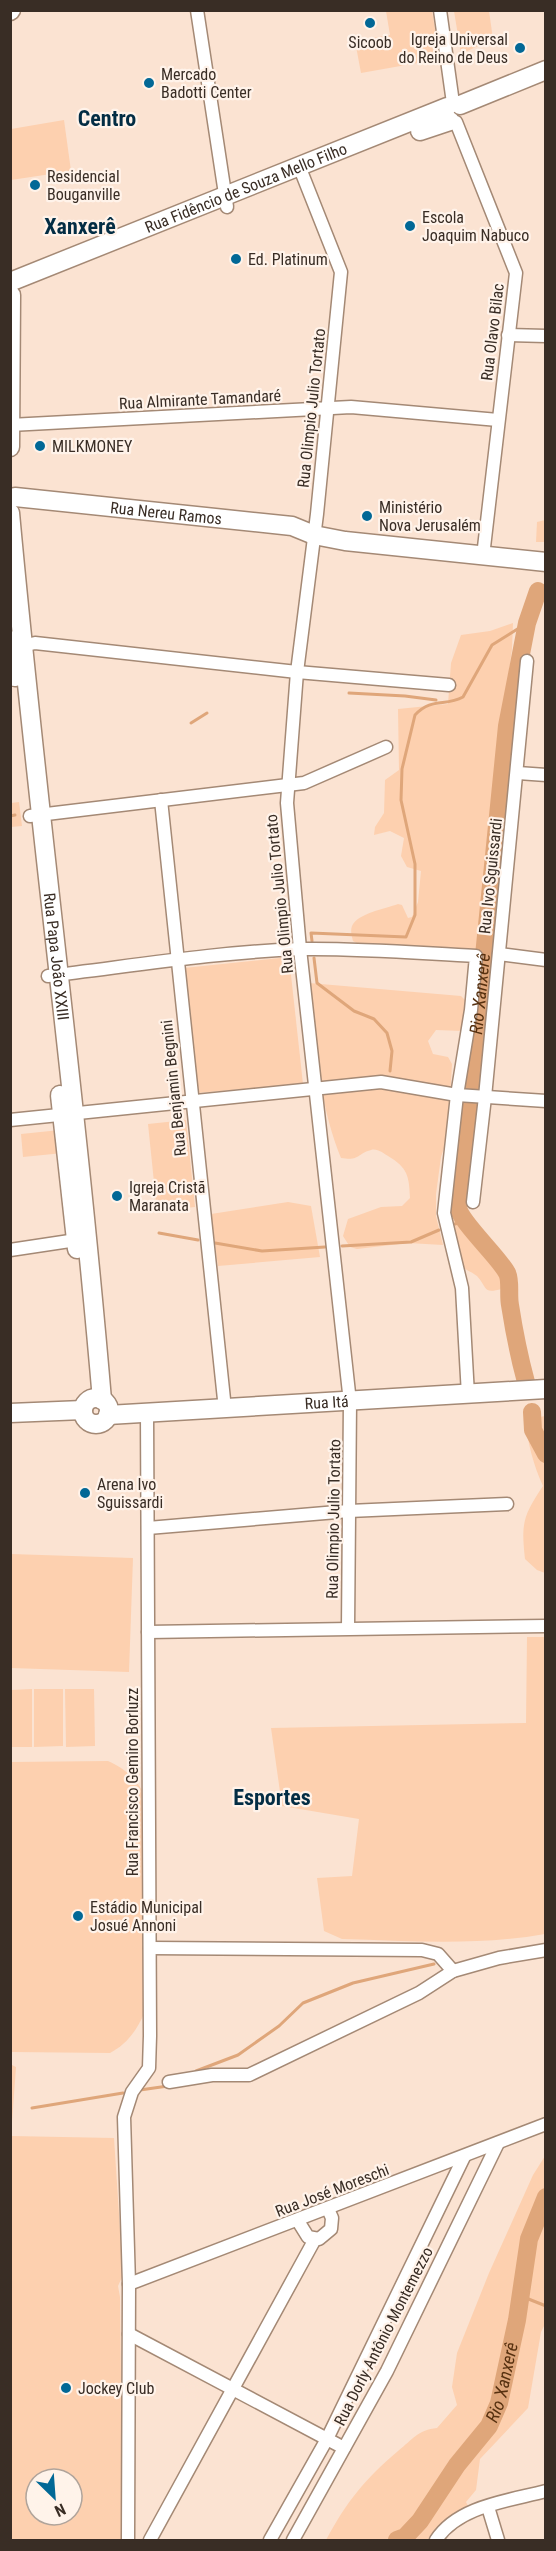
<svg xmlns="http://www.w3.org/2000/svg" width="556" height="2551" font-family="'Roboto Condensed',sans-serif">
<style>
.green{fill:#fdd0af;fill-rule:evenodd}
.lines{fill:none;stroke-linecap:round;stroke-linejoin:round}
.stream{stroke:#dfa67a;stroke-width:3}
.river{stroke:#dfa67a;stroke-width:18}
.street-casing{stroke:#a48975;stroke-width:15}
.secondary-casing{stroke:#a48975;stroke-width:21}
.street{stroke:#fff;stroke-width:12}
.secondary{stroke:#fff;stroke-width:18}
.poi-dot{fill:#026896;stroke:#fff3ea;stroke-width:2}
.labels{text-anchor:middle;stroke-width:4.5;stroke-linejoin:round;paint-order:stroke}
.poi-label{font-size:16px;fill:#392d25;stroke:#fff3ea;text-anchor:start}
.street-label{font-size:16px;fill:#392d25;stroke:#fff3ea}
.water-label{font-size:18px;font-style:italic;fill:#573110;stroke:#fff3ea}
.district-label{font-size:22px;font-weight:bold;fill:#032d44;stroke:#fff3ea}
</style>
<rect width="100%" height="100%" fill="#fbe3d2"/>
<g class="green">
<polygon points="386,11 432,11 440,59 361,73 355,41 390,35"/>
<polygon points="454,11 489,11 493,39 461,54"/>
<polygon points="64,120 71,171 11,180 11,129"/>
<polygon points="545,520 545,542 536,542 537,522"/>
<path d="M513,623L512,649L495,776L481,949L443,950L358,944L353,941C352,937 350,931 352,926C358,913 385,909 398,904L402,905L408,918L412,917L418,902L421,871L407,867L401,856L404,838L390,831L374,835L375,827L384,813L385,780L399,770L398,709L448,704L451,663L461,635L490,631Z"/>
<polygon points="19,802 22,826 11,827 11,803"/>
<polygon points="289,957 303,1084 197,1093 184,968"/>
<path d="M309,983L461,996L467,1002L463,1031L436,1030L428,1041L433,1054L448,1057L452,1064L448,1136L441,1157L436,1194V1216L443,1245L408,1243L357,1249L350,1247L343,1236L348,1219L381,1207L402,1206L410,1198C409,1176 408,1168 388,1156C383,1153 377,1148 371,1150C356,1154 361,1161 341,1158C318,1101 316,1044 309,983Z"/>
<polygon points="186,1120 195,1207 157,1211 148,1124"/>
<polygon points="60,1130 63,1153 23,1157 21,1134"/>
<polygon points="288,1202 311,1206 320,1257 218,1266 211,1214"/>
<path d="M449,1214C466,1238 492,1252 505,1279L502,1289C482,1294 488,1288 477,1276C473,1273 467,1270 463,1268Z"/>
<path d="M545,1416H546L545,1573L537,1570L525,1559C521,1523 523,1516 543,1486C533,1464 528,1443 525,1420Z"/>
<polygon points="11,1554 133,1558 129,1672 11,1668"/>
<path d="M527,1637H545V1934C478,1946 410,1941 342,1939L324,1931L317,1878L352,1876L359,1819L282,1806L271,1728L526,1723Z"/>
<polygon points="32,1689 32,1747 11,1747 11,1690"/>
<polygon points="34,1689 63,1689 63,1746 34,1747"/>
<polygon points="65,1689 94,1689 95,1746 66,1747"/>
<path d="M108,1761C124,1768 137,1779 145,1796L144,2014C136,2031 127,2044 110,2053L11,2052V1762Z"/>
<path d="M10,2064L16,2067L11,2136L114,2138L123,2275L118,2286L120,2297L123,2540H11ZM36,2479H72V2515H36Z"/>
<path d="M545,2156V2324L541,2332L528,2408L480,2459L476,2490L466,2502L468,2506L449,2517L432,2540H326C347,2501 365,2479 398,2451C413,2439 418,2430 437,2428L457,2405L452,2387L457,2353L489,2273L533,2175Z"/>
</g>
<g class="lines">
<g class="stream">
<polyline points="349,693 405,696 436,700"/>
<polyline points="191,723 207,713"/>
<polyline points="10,816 15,815"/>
<path d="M312,941L311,933L406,937L415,915V864L401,800L402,769L415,715C432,697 445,707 463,697L492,645L527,623"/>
<polyline points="314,958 317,983 354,1011 374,1019 387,1033 392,1051 390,1071"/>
<polyline points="455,1224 463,1221"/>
<polyline points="159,1233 198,1240"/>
<polyline points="215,1243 262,1251 325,1247"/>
<polyline points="342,1246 411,1242 439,1230"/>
<polyline points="196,2071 238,2055 279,2026 303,2003 353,1983 434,1964"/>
<polyline points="140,2090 168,2086"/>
<polyline points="32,2108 123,2093"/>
<polyline points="521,2296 546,2306"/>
</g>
<g class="river">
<path id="s1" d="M526,1382C519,1356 514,1331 510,1305C508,1295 511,1280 507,1273C499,1257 458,1220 458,1206C457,1192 464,1180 463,1165L507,726L527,623L538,591"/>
<polyline points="532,1412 533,1430 546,1454"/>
<path id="s2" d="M397,2540L405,2537L420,2521L457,2465L489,2426L499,2403L517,2320L529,2239L546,2197"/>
</g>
<g class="street-casing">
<g id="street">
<polyline points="197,10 227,207"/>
<polyline points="440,10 453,103"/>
<polyline points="456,122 516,273 483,556"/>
<polyline points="299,166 341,272 317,514 297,672 287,803 300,949 350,1402 348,1628"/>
<polyline points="508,335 546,336"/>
<polyline points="10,425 351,407 498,420"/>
<polyline points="18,647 35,643 297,672 449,685"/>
<polyline points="518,773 546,775"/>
<polyline points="161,800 225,1409"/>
<polyline points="30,816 304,783 386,747"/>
<polyline points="499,954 546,960"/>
<path d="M48,976C132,966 217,952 302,949C360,948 418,953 476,956L471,1010L457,1095L444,1213L462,1288L468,1395"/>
<polyline points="10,1120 381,1082 457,1095 546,1101"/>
<polyline points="473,1202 485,1097 527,661"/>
<polyline points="10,1250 83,1239"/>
<polyline points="148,1528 349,1511 507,1504"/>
<polyline points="148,1632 546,1626"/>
<polyline points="150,1948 422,1950 438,1954 453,1971"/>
<polyline points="169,2082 212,2075 249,2075 419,1993 453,1971 499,1958 546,1950"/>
<polyline points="298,2221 308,2237 319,2239 331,2229 332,2218 328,2209"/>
<polyline points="129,2284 546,2124"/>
<polyline points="129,2334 344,2448"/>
<polyline points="488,2507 498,2540"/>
<polyline points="128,2540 129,2284 124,2117 132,2092 149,2068 150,2036 147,1413"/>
<polyline points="150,2540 315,2239"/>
<polyline points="270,2540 327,2439 464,2157"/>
<polyline points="293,2540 387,2371 498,2143"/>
<path d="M436,2540C458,2506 508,2501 546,2491"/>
</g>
</g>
<g class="secondary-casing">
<g id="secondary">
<polyline points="10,11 11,10"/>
<polyline points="460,105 546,70"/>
<polyline points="420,131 450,121"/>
<path id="s3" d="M10,282L447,107"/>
<polyline points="10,447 11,295"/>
<path id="s4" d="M15,497L292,526L314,535L345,541L546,562"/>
<path id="s5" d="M10,513C37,809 77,1104 102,1400"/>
<polyline points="10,640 15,677"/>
<polyline points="60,1095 77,1249"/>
<circle cx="96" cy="1411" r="13"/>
<polyline points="10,1413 83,1410"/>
<path id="s6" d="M108,1415L546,1389"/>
</g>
</g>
<use href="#street" class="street"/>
<use href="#secondary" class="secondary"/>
</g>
<g class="poi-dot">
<circle cx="370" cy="23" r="6"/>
<circle cx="520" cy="48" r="6"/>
<circle cx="149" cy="83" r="6"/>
<circle cx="35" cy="185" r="6"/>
<circle cx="410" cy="226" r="6"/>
<circle cx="236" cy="259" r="6"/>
<circle cx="40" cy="446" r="6"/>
<circle cx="367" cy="516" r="6"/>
<circle cx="117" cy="1196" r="6"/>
<circle cx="85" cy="1493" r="6"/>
<circle cx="78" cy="1916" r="6"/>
<circle cx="66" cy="2388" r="6"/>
</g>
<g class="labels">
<g class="poi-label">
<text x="508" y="45" text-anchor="end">Igreja Universal<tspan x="508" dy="18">do Reino de Deus</tspan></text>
<text x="370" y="48" text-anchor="middle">Sicoob</text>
<text x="161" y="80">Mercado<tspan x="161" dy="18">Badotti Center</tspan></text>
<text x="47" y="182">Residencial<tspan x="47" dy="18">Bouganville</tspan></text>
<text x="422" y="223">Escola<tspan x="422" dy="18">Joaquim Nabuco</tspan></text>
<text x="248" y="265">Ed. Platinum</text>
<text x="52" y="452">MILKMONEY</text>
<text x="379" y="513">Ministério<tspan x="379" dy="18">Nova Jerusalém</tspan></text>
<text x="129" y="1193">Igreja Cristã<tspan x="129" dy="18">Maranata</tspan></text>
<text x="97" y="1490">Arena Ivo<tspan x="97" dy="18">Sguissardi</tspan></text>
<text x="90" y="1913">Estádio Municipal<tspan x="90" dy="18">Josué Annoni</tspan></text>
<text x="78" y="2394">Jockey Club</text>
</g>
<g class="street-label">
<text dy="6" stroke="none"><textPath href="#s3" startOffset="254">Rua Fidêncio de Souza Mello Filho</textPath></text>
<text transform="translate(492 332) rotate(-83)" y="6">Rua Olavo Bilac</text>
<text transform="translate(200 399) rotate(-3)" y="6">Rua Almirante Tamandaré</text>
<text transform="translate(311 408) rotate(-84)" y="6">Rua Olimpio Julio Tortato</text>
<text dy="6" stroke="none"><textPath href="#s4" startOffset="152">Rua Nereu Ramos</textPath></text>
<text transform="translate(490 876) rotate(-84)" y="6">Rua Ivo Sguissardi</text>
<text transform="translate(279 894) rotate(-96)" y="6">Rua Olimpio Julio Tortato</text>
<text dy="6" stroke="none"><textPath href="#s5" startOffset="446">Rua Papa João XXIII</textPath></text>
<text transform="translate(173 1088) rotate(-96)" y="6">Rua Benjamin Begnini</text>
<text dy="6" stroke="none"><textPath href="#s6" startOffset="219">Rua Itá</textPath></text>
<text transform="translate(333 1519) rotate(-89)" y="6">Rua Olimpio Julio Tortato</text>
<text transform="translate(132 1782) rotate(-90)" y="6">Rua Francisco Gemiro Borluzz</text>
<text transform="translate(332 2190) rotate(-21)" y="6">Rua José Moreschi</text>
<text transform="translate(383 2336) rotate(-63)" y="6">Rua Dorly Antônio Montemezzo</text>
</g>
<g class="water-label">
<text dy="6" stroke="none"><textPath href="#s1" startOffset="408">Rio Xanxerê</textPath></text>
<text dy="6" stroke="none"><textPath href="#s2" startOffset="194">Rio Xanxerê</textPath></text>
</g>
<g class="district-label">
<text x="107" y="126">Centro</text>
<text x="80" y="234">Xanxerê</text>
<text x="272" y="1805">Esportes</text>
</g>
</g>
<rect width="556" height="2551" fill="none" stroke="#392d25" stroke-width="24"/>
<g transform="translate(54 2497) rotate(155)"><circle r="28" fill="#fff3ea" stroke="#b0a49b" stroke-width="1.5"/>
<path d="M0-4.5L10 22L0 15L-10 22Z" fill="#026896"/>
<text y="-9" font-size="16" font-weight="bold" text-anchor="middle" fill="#392d25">N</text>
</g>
</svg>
